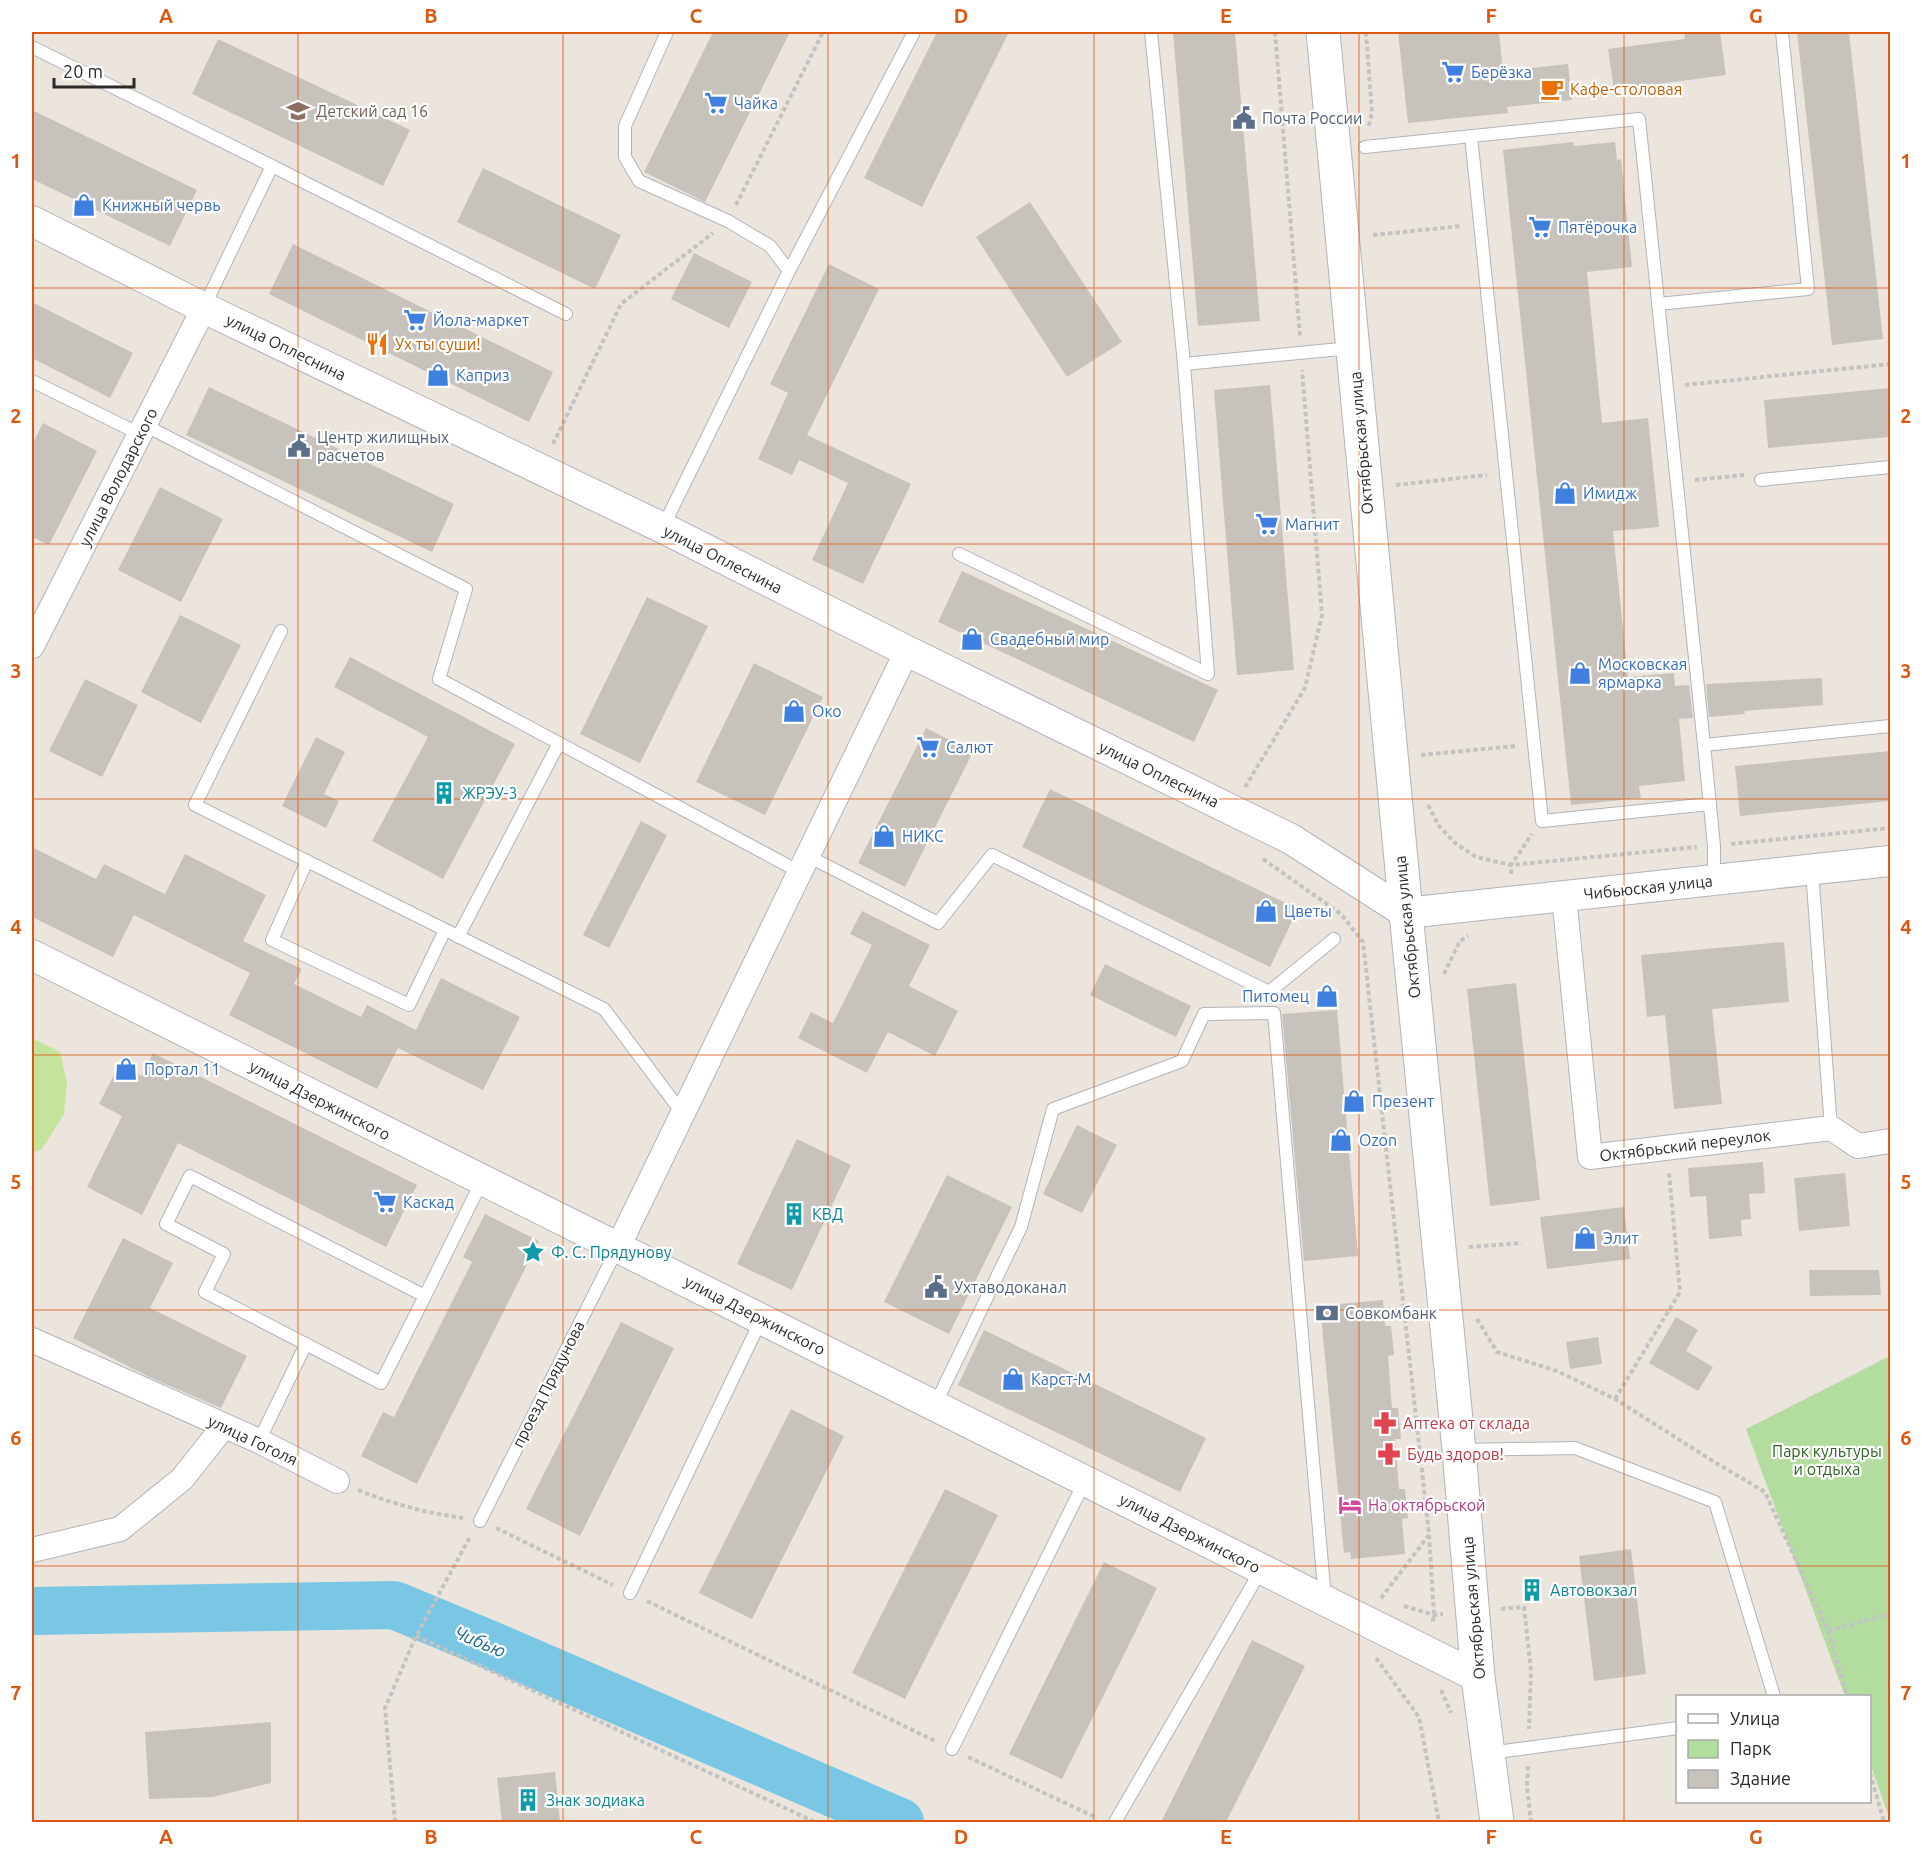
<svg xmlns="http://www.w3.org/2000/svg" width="1922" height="1854" font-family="Ubuntu,sans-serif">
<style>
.green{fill:#b3dd9e}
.pitch{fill:#c4e49b}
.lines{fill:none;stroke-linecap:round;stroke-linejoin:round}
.river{stroke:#79c7e5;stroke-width:48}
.building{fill:#c7c3bc}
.service-casing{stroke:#b1b3bd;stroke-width:14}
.minor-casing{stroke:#b1b3bd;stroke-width:26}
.tertiary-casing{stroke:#b1b3bd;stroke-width:32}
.secondary-casing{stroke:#b1b3bd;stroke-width:35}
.path{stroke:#c3c3c3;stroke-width:4;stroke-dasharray:4.5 3;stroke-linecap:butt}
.service{stroke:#fff;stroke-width:12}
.minor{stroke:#fff;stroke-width:24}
.tertiary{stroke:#fff;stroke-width:30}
.secondary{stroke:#fff;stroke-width:33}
.grid{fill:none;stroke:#de570e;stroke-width:1.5;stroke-opacity:0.55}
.labels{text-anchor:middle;stroke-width:4.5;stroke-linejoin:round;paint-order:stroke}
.shop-label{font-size:16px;fill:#366cbe;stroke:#fff;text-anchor:start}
.food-label{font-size:16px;fill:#c56008;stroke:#fff;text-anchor:start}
.education-label{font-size:16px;fill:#785e54;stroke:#fff;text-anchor:start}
.service-label{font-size:16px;fill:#4e5e75;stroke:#fff;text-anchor:start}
.street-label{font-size:16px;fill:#2a2a2a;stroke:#fff}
.culture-label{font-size:16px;fill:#0d838f;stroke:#fff;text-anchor:start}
.health-label{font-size:16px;fill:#be3a42;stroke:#fff;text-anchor:start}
.park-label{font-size:16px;fill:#2d6120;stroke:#fff}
.hotel-label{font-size:16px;fill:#b23c85;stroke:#fff;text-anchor:start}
.water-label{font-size:18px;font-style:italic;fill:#186690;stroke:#fff}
.neatline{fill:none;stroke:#de570e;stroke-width:2}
.grid-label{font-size:20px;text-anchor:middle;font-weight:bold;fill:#de570e}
</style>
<rect width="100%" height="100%" fill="#ebe5dd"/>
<polygon class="green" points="1890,1356 1890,1820 1870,1763 1870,1696 1845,1696 1746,1429"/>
<polygon class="pitch" points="32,1038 60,1052 67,1083 64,1114 42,1149 32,1153"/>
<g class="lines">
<polyline class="river" points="32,1611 394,1605 493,1646 900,1822"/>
</g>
<g class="building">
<polygon points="713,32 790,32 705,202 644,172"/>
<polygon points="937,32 1009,32 922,207 864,178"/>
<polygon points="1173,32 1235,32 1260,321 1198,326"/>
<polygon points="1398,32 1499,32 1503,71 1568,64 1572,100 1507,107 1508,113 1408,123"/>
<polygon points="1684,32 1720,32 1726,75 1614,90 1608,49 1685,39"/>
<polygon points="1797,32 1849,32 1883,339 1832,345"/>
<polygon points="218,39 410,130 383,186 192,94"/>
<polygon points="32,110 197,190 170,246 32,179"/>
<polygon points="1573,142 1574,146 1615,142 1617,160 1621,159 1632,267 1587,272 1602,423 1648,418 1659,527 1613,531 1628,677 1674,673 1675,686 1689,685 1693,718 1679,719 1685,781 1639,786 1641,798 1571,805 1503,150"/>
<polygon points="483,168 621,235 595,289 457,222"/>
<polygon points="1030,202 1122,342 1067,377 976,237"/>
<polygon points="293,244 553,372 529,422 269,294"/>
<polygon points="694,253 752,282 729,328 671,299"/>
<polygon points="829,264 879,289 807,435 911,484 863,584 812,560 848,483 799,460 792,475 758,459 788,393 770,384"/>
<polygon points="32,302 133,353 110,398 32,358"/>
<polygon points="1270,385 1294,670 1237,675 1214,390"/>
<polygon points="209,387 454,504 432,552 186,435"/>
<polygon points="1890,388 1890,437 1768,448 1764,400"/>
<polygon points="43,423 97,451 49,545 32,537 32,445"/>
<polygon points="160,487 223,519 181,602 118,570"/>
<polygon points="962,571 1218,690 1194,742 938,622"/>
<polygon points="647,597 708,626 640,763 580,734"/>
<polygon points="180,615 241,645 201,723 141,692"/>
<polygon points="350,657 515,744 443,879 372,841 428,737 334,687"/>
<polygon points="754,663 823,697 765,815 696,782"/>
<polygon points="1822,678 1823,705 1744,711 1745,714 1709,717 1706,684"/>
<polygon points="85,679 138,705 102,777 49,751"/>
<polygon points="926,728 973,752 905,887 858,863"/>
<polygon points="316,737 345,752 324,794 339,801 326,828 282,806"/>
<polygon points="1890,751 1890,801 1740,816 1735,766"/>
<polygon points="1050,789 1298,909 1270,967 1022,847"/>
<polygon points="641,821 667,835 609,948 583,935"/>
<polygon points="32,847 96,879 104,864 165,894 185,854 266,895 243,941 302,969 294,984 361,1017 367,1005 416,1030 441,978 520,1017 483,1090 398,1048 377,1089 229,1015 250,973 134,915 113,957 32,917"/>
<polygon points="862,911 930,945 909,986 958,1011 935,1056 888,1032 867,1073 798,1038 811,1012 833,1023 872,945 850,934"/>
<polygon points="1784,942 1789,1002 1712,1009 1722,1104 1674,1109 1665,1015 1647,1017 1641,955"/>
<polygon points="1105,964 1191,1006 1176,1037 1090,995"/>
<polygon points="1516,983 1540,1200 1490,1206 1467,989"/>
<polygon points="1337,1010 1358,1256 1304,1261 1282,1014"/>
<polygon points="153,1053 417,1185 386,1247 178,1143 142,1215 87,1187 122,1116 99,1104 119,1065 142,1076"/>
<polygon points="1077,1125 1117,1145 1082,1213 1043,1194"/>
<polygon points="797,1139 851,1165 792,1290 737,1264"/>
<polygon points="1763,1162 1765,1193 1749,1194 1751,1219 1741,1220 1742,1236 1709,1239 1706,1196 1690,1197 1688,1168"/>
<polygon points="1845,1173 1850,1226 1799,1231 1794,1178"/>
<polygon points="947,1175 1012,1207 949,1334 884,1302"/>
<polygon points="1624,1207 1630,1259 1547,1269 1540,1217"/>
<polygon points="485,1214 539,1241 417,1484 361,1456 383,1412 394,1417 472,1262 463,1257"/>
<polygon points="123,1238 173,1263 150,1308 247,1356 221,1408 149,1377 73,1338"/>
<polygon points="1809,1270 1879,1270 1881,1295 1810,1296"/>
<polygon points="1383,1300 1385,1326 1391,1326 1394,1355 1388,1356 1392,1408 1398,1408 1401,1439 1395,1439 1399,1489 1405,1489 1408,1518 1402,1519 1405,1554 1351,1559 1350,1552 1344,1553 1320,1306"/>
<polygon points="1676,1317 1698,1330 1686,1351 1713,1367 1698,1391 1649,1363"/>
<polygon points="621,1322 674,1348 580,1536 526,1509"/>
<polygon points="984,1330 1206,1438 1180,1492 958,1385"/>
<polygon points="1598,1337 1602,1364 1570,1369 1566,1342"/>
<polygon points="791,1409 844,1436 752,1619 699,1593"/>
<polygon points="945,1489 998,1515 905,1699 852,1673"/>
<polygon points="1631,1549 1646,1674 1594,1681 1579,1556"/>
<polygon points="1104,1562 1157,1588 1062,1779 1009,1754"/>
<polygon points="1252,1640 1305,1666 1226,1822 1161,1822"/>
<polygon points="271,1722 271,1783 213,1797 149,1799 145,1732"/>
<polygon points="555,1772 560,1822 502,1822 497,1778"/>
</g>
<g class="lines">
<g class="service-casing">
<g id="service">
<polyline points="1151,32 1184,364"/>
<polyline points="32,47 272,166 204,307"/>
<polyline points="1471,136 1542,821 1710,804"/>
<polyline points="1365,147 1639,119 1704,745 1890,726"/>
<polyline points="272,166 566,314"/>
<polyline points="789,271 914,32"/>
<polyline points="1658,304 1808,289 1782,32"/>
<polyline points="32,381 140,434"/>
<polyline points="144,425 466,589 439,679 800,872"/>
<polyline points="1761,480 1890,467"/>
<polyline points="663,527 789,271 770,246 728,221 639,181 625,157 625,126 667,32"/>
<polyline points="959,554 1208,674 1184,364 1351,348"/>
<polyline points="281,631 195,805 307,861"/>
<polyline points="1704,745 1714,846 1714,880"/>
<polyline points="808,856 938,923 992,855 1269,992 1334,939"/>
<polyline points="1812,871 1831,1128"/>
<polyline points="445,930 409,1005 272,940 307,861 604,1009 683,1114"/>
<polyline points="458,937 559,743"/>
<polyline points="425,1296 381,1383 205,1292 224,1254 166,1224 190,1176 425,1296 482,1181"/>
<polyline points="935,1405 1021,1227 1053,1109 1182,1061 1204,1014 1274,1013 1325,1599"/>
<polyline points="259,1441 306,1344"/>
<polyline points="1461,1450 1575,1448 1715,1502 1774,1696"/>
<polyline points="480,1521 618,1247"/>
<polyline points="630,1593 761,1320"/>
<polyline points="952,1749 1085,1481"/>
<polyline points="1489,1753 1678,1728"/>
<polyline points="1115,1822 1261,1570"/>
</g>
</g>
<g class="minor-casing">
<g id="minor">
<polyline points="32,646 204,308"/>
<polyline points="1564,896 1590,1157 1831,1128 1858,1146 1890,1141"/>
<polyline points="618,1247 907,651"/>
<polyline points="32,1340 259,1441 337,1481"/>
<polyline points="32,1550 120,1529 182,1479 224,1426"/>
</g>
</g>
<g class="tertiary-casing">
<g id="tertiary">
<polyline points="32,221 204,308 663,528 907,651 1291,839 1406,913 1890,861"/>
<polyline points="32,955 1478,1677"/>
</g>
</g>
<g class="secondary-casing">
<polyline id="secondary" points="1323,32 1406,913 1459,1450 1478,1677 1497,1822"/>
</g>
<g class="path">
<polyline points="1275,32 1300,336"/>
<polyline points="1366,32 1372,113 1368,129"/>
<polyline points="736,205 823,32"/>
<polyline points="1373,235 1461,226"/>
<polyline points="1685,385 1890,364"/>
<polyline points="553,444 621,304 713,233"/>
<polyline points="1695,480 1744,475"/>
<polyline points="1396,485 1487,475"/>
<polyline points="1421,755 1515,746"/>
<polyline points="1245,787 1305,688 1322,615 1302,370"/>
<polyline points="1428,805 1439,826 1455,843 1476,857 1511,865 1697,847"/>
<polyline points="1731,844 1890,828"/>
<polyline points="1263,859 1341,914 1363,942 1429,1534 1434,1615 1432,1624"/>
<polyline points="1511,874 1511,865 1532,834"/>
<polyline points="1444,974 1460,941 1468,936"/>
<polyline points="1469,1247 1522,1243"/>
<polyline points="1477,1319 1497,1352 1557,1371 1615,1399 1716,1463 1765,1492 1828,1631 1847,1696"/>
<polyline points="1615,1399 1680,1292 1669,1173"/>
<path d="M358,1490C393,1504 426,1513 463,1518"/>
<polyline points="496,1528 613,1585"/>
<polyline points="1381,1598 1429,1535"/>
<polyline points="647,1601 935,1741"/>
<polyline points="1404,1606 1434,1615 1443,1614"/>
<polyline points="1501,1609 1524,1607 1531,1671 1529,1729"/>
<polyline points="1828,1631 1890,1614"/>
<polyline points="416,1636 815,1822"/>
<polyline points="1376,1658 1419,1717 1439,1822"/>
<polyline points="1441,1690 1451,1713"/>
<polyline points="968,1757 1097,1818"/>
<polyline points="1528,1766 1527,1786 1531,1822"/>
<polyline points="1870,1773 1884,1822"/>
<polyline points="395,1822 385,1708 416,1636 471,1535"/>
</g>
<use href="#service" class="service"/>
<use href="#minor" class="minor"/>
<use href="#tertiary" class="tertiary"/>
<use href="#secondary" class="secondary"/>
</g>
<path class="grid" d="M298,32V1822M563,32V1822M828,32V1822M1094,32V1822M1359,32V1822M1624,32V1822M32,288H1890M32,544H1890M32,799H1890M32,1055H1890M32,1310H1890M32,1566H1890"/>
<defs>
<g id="supermarket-bare" transform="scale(1.8)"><path d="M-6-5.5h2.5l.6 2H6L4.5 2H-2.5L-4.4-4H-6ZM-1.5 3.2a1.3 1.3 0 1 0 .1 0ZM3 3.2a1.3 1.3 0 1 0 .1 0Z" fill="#3f7fe0" stroke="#fff" stroke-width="2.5" paint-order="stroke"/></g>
<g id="cafe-bare" transform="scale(1.8)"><path d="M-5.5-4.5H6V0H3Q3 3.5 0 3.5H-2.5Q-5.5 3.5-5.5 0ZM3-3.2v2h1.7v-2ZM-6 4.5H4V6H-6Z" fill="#e8710a" stroke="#fff" stroke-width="2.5" paint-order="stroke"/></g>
<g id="school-bare" transform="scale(1.8)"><path d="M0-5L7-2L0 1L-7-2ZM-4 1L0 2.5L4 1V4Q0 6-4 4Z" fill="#8d6e63" stroke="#fff" stroke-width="2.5" paint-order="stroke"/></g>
<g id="civic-bare" transform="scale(1.8)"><path d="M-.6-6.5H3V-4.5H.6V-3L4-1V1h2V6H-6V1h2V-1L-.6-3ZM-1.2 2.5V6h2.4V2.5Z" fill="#5c6f8a" stroke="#fff" stroke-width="2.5" paint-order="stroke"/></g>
<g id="shop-bare" transform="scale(1.8)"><path d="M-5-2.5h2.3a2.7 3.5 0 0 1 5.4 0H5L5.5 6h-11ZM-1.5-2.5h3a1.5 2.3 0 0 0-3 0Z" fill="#3f7fe0" stroke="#fff" stroke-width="2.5" paint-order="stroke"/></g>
<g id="restaurant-bare" transform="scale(1.8)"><path d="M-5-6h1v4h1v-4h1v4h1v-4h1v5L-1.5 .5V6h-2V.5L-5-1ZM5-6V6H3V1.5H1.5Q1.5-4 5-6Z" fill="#e8710a" stroke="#fff" stroke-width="2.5" paint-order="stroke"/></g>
<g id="building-bare" transform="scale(1.8)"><path d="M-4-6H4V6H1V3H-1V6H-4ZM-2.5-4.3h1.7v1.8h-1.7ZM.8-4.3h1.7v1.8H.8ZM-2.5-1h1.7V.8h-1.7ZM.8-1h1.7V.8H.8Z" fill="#0f9aa8" stroke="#fff" stroke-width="2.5" paint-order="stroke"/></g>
<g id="sight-bare" transform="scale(1.8)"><path d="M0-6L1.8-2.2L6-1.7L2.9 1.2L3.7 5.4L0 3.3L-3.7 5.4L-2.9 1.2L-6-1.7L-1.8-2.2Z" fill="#0f9aa8" stroke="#fff" stroke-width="2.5" paint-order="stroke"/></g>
<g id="bank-bare" transform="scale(1.8)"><path d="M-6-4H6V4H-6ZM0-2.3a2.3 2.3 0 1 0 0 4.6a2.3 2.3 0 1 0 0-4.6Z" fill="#5c6f8a" stroke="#fff" stroke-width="2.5" paint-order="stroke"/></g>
<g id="pharmacy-bare" transform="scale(1.8)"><path d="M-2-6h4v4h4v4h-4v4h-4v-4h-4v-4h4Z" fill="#e0444e" stroke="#fff" stroke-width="2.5" paint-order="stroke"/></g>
<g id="hotel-bare" transform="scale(1.8)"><path d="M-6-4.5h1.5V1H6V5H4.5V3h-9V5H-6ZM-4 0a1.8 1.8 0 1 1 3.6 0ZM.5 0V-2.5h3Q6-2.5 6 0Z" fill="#d1479c" stroke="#fff" stroke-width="2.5" paint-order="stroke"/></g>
</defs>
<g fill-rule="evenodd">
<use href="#supermarket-bare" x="1453" y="72"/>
<use href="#cafe-bare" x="1552" y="89"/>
<use href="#supermarket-bare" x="716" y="103"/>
<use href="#school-bare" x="298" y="111"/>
<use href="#civic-bare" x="1244" y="118"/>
<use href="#shop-bare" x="84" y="205"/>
<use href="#supermarket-bare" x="1540" y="227"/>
<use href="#supermarket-bare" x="415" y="320"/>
<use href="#restaurant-bare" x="377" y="344"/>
<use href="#shop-bare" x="438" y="375"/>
<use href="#civic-bare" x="299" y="446"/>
<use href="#shop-bare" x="1565" y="493"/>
<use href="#supermarket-bare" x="1267" y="524"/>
<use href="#shop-bare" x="972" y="639"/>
<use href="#shop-bare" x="1580" y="673"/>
<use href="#shop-bare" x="794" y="711"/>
<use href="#supermarket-bare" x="928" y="747"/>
<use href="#building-bare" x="444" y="793"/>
<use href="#shop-bare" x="884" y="836"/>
<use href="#shop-bare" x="1266" y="911"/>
<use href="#shop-bare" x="1327" y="996"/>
<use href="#shop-bare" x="126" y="1069"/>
<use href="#shop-bare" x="1354" y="1101"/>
<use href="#shop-bare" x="1341" y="1140"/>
<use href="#supermarket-bare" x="385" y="1202"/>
<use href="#building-bare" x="794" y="1214"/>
<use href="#shop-bare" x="1585" y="1238"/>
<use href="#sight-bare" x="533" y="1252"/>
<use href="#civic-bare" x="936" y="1287"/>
<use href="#bank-bare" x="1327" y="1313"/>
<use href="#shop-bare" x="1013" y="1379"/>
<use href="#pharmacy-bare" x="1385" y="1423"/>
<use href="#pharmacy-bare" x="1389" y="1454"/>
<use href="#hotel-bare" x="1350" y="1505"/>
<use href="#building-bare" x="1532" y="1590"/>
<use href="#building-bare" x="528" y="1800"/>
</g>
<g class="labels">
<g class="shop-label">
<text x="1471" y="78">Берёзка</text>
<text x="734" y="109">Чайка</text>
<text x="102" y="211">Книжный червь</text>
<text x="1558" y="233">Пятёрочка</text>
<text x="433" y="326">Йола-маркет</text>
<text x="456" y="381">Каприз</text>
<text x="1583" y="499">Имидж</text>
<text x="1285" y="530">Магнит</text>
<text x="990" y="645">Свадебный мир</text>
<text x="1598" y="670">Московская<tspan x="1598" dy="18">ярмарка</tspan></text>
<text x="812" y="717">Око</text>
<text x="946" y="753">Салют</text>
<text x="902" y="842">НИКС</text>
<text x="1284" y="917">Цветы</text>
<text x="1309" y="1002" text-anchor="end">Питомец</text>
<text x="144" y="1075">Портал 11</text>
<text x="1372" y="1107">Презент</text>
<text x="1359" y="1146">Ozon</text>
<text x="403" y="1208">Каскад</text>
<text x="1603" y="1244">Элит</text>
<text x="1031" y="1385">Карст-М</text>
</g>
<g class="food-label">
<text x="1570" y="95">Кафе-столовая</text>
<text x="395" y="350">Ух ты суши!</text>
</g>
<g class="education-label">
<text x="316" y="117">Детский сад 16</text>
</g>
<g class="service-label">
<text x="1262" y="124">Почта России</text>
<text x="317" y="443">Центр жилищных<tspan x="317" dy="18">расчетов</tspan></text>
<text x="954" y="1293">Ухтаводоканал</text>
<text x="1345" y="1319">Совкомбанк</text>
</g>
<g class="street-label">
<text transform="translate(286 347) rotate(26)" y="6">улица Оплеснина</text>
<text transform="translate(1361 443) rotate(-95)" y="6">Октябрьская улица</text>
<text transform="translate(118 477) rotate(-63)" y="6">улица Володарского</text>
<text transform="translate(723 559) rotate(27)" y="6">улица Оплеснина</text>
<text transform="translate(1159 774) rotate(26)" y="6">улица Оплеснина</text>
<text transform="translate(1648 887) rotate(-6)" y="6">Чибьюская улица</text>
<text transform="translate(1407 927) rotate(-96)" y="6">Октябрьская улица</text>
<text transform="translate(320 1100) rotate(27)" y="6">улица Дзержинского</text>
<text transform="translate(1685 1145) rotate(-7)" y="6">Октябрьский переулок</text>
<text transform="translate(755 1315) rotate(27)" y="6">улица Дзержинского</text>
<text transform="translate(548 1384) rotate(-63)" y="6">проезд Прядунова</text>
<text transform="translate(253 1440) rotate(25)" y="6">улица Гоголя</text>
<text transform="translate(1190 1533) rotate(27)" y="6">улица Дзержинского</text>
<text transform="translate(1473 1608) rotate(-95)" y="6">Октябрьская улица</text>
</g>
<g class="culture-label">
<text x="462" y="799">ЖРЭУ-3</text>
<text x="812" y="1220">КВД</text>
<text x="551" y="1258">Ф. С. Прядунову</text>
<text x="1550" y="1596">Автовокзал</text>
<text x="546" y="1806">Знак зодиака</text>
</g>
<g class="health-label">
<text x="1403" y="1429">Аптека от склада</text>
<text x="1407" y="1460">Будь здоров!</text>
</g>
<g class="park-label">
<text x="1827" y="1457">Парк культуры<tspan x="1827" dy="18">и отдыха</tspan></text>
</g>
<g class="hotel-label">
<text x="1368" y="1511">На октябрьской</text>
</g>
<g class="water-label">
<text transform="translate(480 1642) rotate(23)" y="6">Чибью</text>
</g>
</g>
<rect width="1922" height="1854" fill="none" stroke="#ffffff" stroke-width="66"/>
<rect x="1676" y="1695" width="195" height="108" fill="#ffffff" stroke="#aaaaaa" stroke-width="1.5"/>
<rect x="1688" y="1714" width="30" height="9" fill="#ffffff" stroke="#aaaaaa" stroke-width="1.5"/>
<text x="1730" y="1725" font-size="18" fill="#2a2a2a">Улица</text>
<rect x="1688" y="1740" width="30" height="18" fill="#b3dd9e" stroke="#aaaaaa" stroke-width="1.5"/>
<text x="1730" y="1755" font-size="18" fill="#2a2a2a">Парк</text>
<rect x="1688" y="1770" width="30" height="18" fill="#c7c3bc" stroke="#aaaaaa" stroke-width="1.5"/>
<text x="1730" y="1785" font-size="18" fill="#2a2a2a">Здание</text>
<path d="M54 78v9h80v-9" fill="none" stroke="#2a2a2a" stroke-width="3"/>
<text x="63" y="78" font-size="18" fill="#2a2a2a" stroke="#ffffff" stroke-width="4.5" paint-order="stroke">20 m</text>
<rect x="33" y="33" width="1856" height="1788" class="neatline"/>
<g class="grid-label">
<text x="166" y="23">A</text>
<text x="431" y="23">B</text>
<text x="696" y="23">C</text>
<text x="961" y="23">D</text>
<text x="1226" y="23">E</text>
<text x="1491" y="23">F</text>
<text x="1756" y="23">G</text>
<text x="16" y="168">1</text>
<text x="1906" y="168">1</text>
<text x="16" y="423">2</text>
<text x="1906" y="423">2</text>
<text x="16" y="678">3</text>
<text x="1906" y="678">3</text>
<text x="16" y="934">4</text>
<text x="1906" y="934">4</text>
<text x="16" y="1189">5</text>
<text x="1906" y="1189">5</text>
<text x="16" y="1445">6</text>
<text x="1906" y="1445">6</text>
<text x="16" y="1700">7</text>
<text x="1906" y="1700">7</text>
<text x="166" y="1844">A</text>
<text x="431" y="1844">B</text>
<text x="696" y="1844">C</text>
<text x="961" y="1844">D</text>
<text x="1226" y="1844">E</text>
<text x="1491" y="1844">F</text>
<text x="1756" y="1844">G</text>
</g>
</svg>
